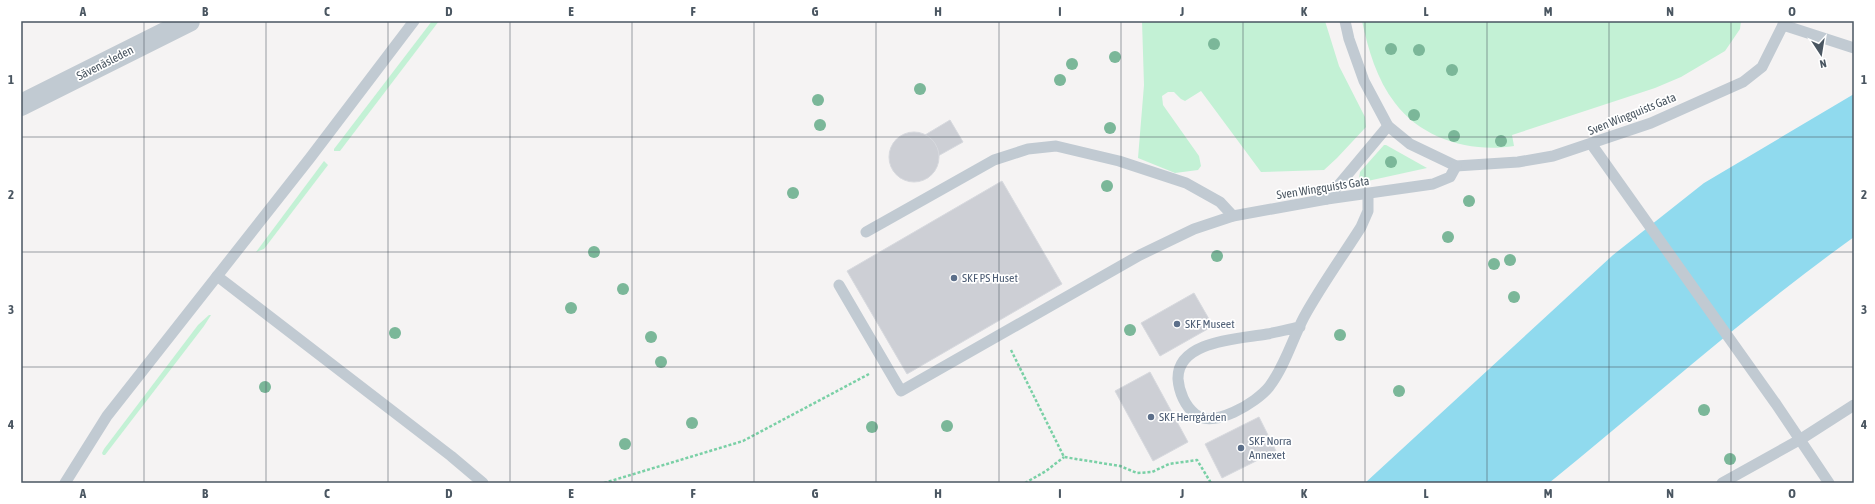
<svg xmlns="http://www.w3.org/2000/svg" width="1875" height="504" font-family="'Asap Condensed',sans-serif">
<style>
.green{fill:#c3f1d5}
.water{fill:#90daee}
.building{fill:#cdcfd5;stroke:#d7d9de}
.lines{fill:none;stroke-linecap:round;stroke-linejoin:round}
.path{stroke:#7ad0a6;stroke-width:2.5;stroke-dasharray:3 2;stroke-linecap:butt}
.service{stroke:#c1cad2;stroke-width:11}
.tertiary{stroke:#c1cad2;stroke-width:22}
.tree{fill:#7bb799}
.grid{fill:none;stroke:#4a5661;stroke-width:1;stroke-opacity:0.55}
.service-dot{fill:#5c6f8a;stroke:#fff;stroke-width:1.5}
.labels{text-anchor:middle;stroke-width:3.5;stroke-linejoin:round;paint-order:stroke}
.street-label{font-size:12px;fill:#4a5661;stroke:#fff}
.service-label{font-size:12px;fill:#4e5e75;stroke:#fff;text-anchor:start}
.neatline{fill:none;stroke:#4a5661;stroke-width:1.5}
.grid-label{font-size:13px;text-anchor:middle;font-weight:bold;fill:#4a5661}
</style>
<rect width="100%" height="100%" fill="#f5f3f3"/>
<g class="green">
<polygon points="432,21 439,21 340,151 334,151 334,149"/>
<polygon points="1142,21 1325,21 1339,66 1365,117 1366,127 1337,158 1324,170 1261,172 1201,91 1185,101 1181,99 1174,92 1168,92 1162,96 1163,105 1199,156 1201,166 1198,170 1175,173 1138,158 1144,85"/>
<path d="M1362,21H1741L1740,29L1725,51L1681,77L1655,88L1512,135L1514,146C1471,153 1422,139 1395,103C1377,80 1368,49 1362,21Z"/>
<polygon points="1384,145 1386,145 1427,168 1363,182 1359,178 1360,172"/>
<polygon points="324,161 328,165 264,249 256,252"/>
<polygon points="209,315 211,315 204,326 105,455 103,455 102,453 104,449 198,325"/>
</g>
<path class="water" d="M1854,94V237C1748,313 1651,400 1549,483H1365L1613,255L1704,183Z"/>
<g class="building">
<polygon points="950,120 963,142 938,156 934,143 925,135"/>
<circle cx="914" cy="157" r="25"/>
<polygon points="1002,181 1062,284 907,374 847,271"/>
<polygon points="1194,293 1213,326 1160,356 1141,323"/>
<polygon points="1150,372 1188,442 1153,461 1115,391"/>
<polygon points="1259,417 1276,451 1222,478 1205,444"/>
</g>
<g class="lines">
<g class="path">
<polyline points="1011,350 1064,457 1120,466 1137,473 1152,472 1169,464 1197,460 1211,483"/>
<polyline points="604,483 743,441 869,374"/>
<polyline points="1025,483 1046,471 1064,457"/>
</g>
<g class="service">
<polyline points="1345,21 1349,39 1364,81 1388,126 1410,144 1456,166 1518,162 1553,156 1651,123 1743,82 1762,67 1783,25 1784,21"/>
<polyline points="1783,25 1854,48"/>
<polyline points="1592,145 1776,404 1829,483"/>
<polyline points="1327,199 1388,126"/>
<polyline points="866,232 994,160 1028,149 1056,146 1119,161 1186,183 1220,202 1233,216"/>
<polyline points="217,276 451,456 483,483"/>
<polyline points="839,285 901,391 1140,255 1194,229 1233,216 1327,199 1433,184 1450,177 1456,166"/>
<path d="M1300,327C1289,329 1278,332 1267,334C1240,339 1177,340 1178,379C1179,392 1185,406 1195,414C1213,429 1256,403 1269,387C1285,366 1292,340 1304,317C1321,286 1342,257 1361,227L1368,211V194"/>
<polyline points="65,483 107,416 310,158 414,21"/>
<polyline points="1722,483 1801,439 1854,405"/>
</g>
<polyline class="tertiary" points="21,105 189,21"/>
</g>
<g class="tree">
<circle cx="1214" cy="44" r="6"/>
<circle cx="1391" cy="49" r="6"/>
<circle cx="1419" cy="50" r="6"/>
<circle cx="1115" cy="57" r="6"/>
<circle cx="1072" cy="64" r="6"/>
<circle cx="1452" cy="70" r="6"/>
<circle cx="1060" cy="80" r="6"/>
<circle cx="920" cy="89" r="6"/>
<circle cx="818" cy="100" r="6"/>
<circle cx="1414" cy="115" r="6"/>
<circle cx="820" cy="125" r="6"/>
<circle cx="1110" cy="128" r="6"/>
<circle cx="1454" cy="136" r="6"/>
<circle cx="1501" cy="141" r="6"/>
<circle cx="1391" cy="162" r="6"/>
<circle cx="1107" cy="186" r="6"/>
<circle cx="793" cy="193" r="6"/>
<circle cx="1469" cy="201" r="6"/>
<circle cx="1448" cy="237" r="6"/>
<circle cx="594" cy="252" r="6"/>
<circle cx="1217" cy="256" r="6"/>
<circle cx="1510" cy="260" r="6"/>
<circle cx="1494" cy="264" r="6"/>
<circle cx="623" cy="289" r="6"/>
<circle cx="1514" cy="297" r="6"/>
<circle cx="571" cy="308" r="6"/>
<circle cx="1130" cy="330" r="6"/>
<circle cx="395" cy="333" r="6"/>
<circle cx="1340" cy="335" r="6"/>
<circle cx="651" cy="337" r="6"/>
<circle cx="661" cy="362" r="6"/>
<circle cx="265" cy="387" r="6"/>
<circle cx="1399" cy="391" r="6"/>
<circle cx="1704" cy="410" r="6"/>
<circle cx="692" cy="423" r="6"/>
<circle cx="947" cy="426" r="6"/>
<circle cx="872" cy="427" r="6"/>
<circle cx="625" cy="444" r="6"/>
<circle cx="1730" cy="459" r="6"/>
</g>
<path class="grid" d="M144,21V483M266,21V483M388,21V483M510,21V483M632,21V483M754,21V483M876,21V483M999,21V483M1121,21V483M1243,21V483M1365,21V483M1487,21V483M1609,21V483M1731,21V483M21,137H1854M21,252H1854M21,367H1854"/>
<g class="service-dot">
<circle cx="954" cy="278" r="4"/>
<circle cx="1177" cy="324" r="4"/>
<circle cx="1151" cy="417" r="4"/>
<circle cx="1241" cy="448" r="4"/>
</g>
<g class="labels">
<g class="street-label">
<text transform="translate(105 63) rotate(-27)" y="4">Sävenäsleden</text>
<text transform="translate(1632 114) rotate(-22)" y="4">Sven Wingquists Gata</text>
<text transform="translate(1323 188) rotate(-9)" y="4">Sven Wingquists Gata</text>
</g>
<g class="service-label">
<text x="962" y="282">SKF PS Huset</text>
<text x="1185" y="328">SKF Museet</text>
<text x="1159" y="421">SKF Herrgården</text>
<text x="1249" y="445">SKF Norra<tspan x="1249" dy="14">Annexet</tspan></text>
</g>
</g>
<rect width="1875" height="504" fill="none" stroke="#ffffff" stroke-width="44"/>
<g transform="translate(1821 54) rotate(168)" stroke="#ffffff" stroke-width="3" paint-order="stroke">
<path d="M0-3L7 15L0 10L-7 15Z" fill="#4a5661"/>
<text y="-6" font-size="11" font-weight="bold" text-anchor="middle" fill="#4a5661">N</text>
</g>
<rect x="22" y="22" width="1831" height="460" class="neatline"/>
<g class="grid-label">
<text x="83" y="16">A</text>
<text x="205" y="16">B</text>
<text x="327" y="16">C</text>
<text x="449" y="16">D</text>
<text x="571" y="16">E</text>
<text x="693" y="16">F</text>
<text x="815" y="16">G</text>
<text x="938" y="16">H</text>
<text x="1060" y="16">I</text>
<text x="1182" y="16">J</text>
<text x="1304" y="16">K</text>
<text x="1426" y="16">L</text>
<text x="1548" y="16">M</text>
<text x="1670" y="16">N</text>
<text x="1792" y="16">O</text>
<text x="11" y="84">1</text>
<text x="1864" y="84">1</text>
<text x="11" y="199">2</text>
<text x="1864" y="199">2</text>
<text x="11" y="314">3</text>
<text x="1864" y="314">3</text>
<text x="11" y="429">4</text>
<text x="1864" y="429">4</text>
<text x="83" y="498">A</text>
<text x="205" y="498">B</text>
<text x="327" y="498">C</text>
<text x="449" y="498">D</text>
<text x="571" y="498">E</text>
<text x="693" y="498">F</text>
<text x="815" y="498">G</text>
<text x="938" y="498">H</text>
<text x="1060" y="498">I</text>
<text x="1182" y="498">J</text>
<text x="1304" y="498">K</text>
<text x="1426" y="498">L</text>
<text x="1548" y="498">M</text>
<text x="1670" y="498">N</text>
<text x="1792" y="498">O</text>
</g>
</svg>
